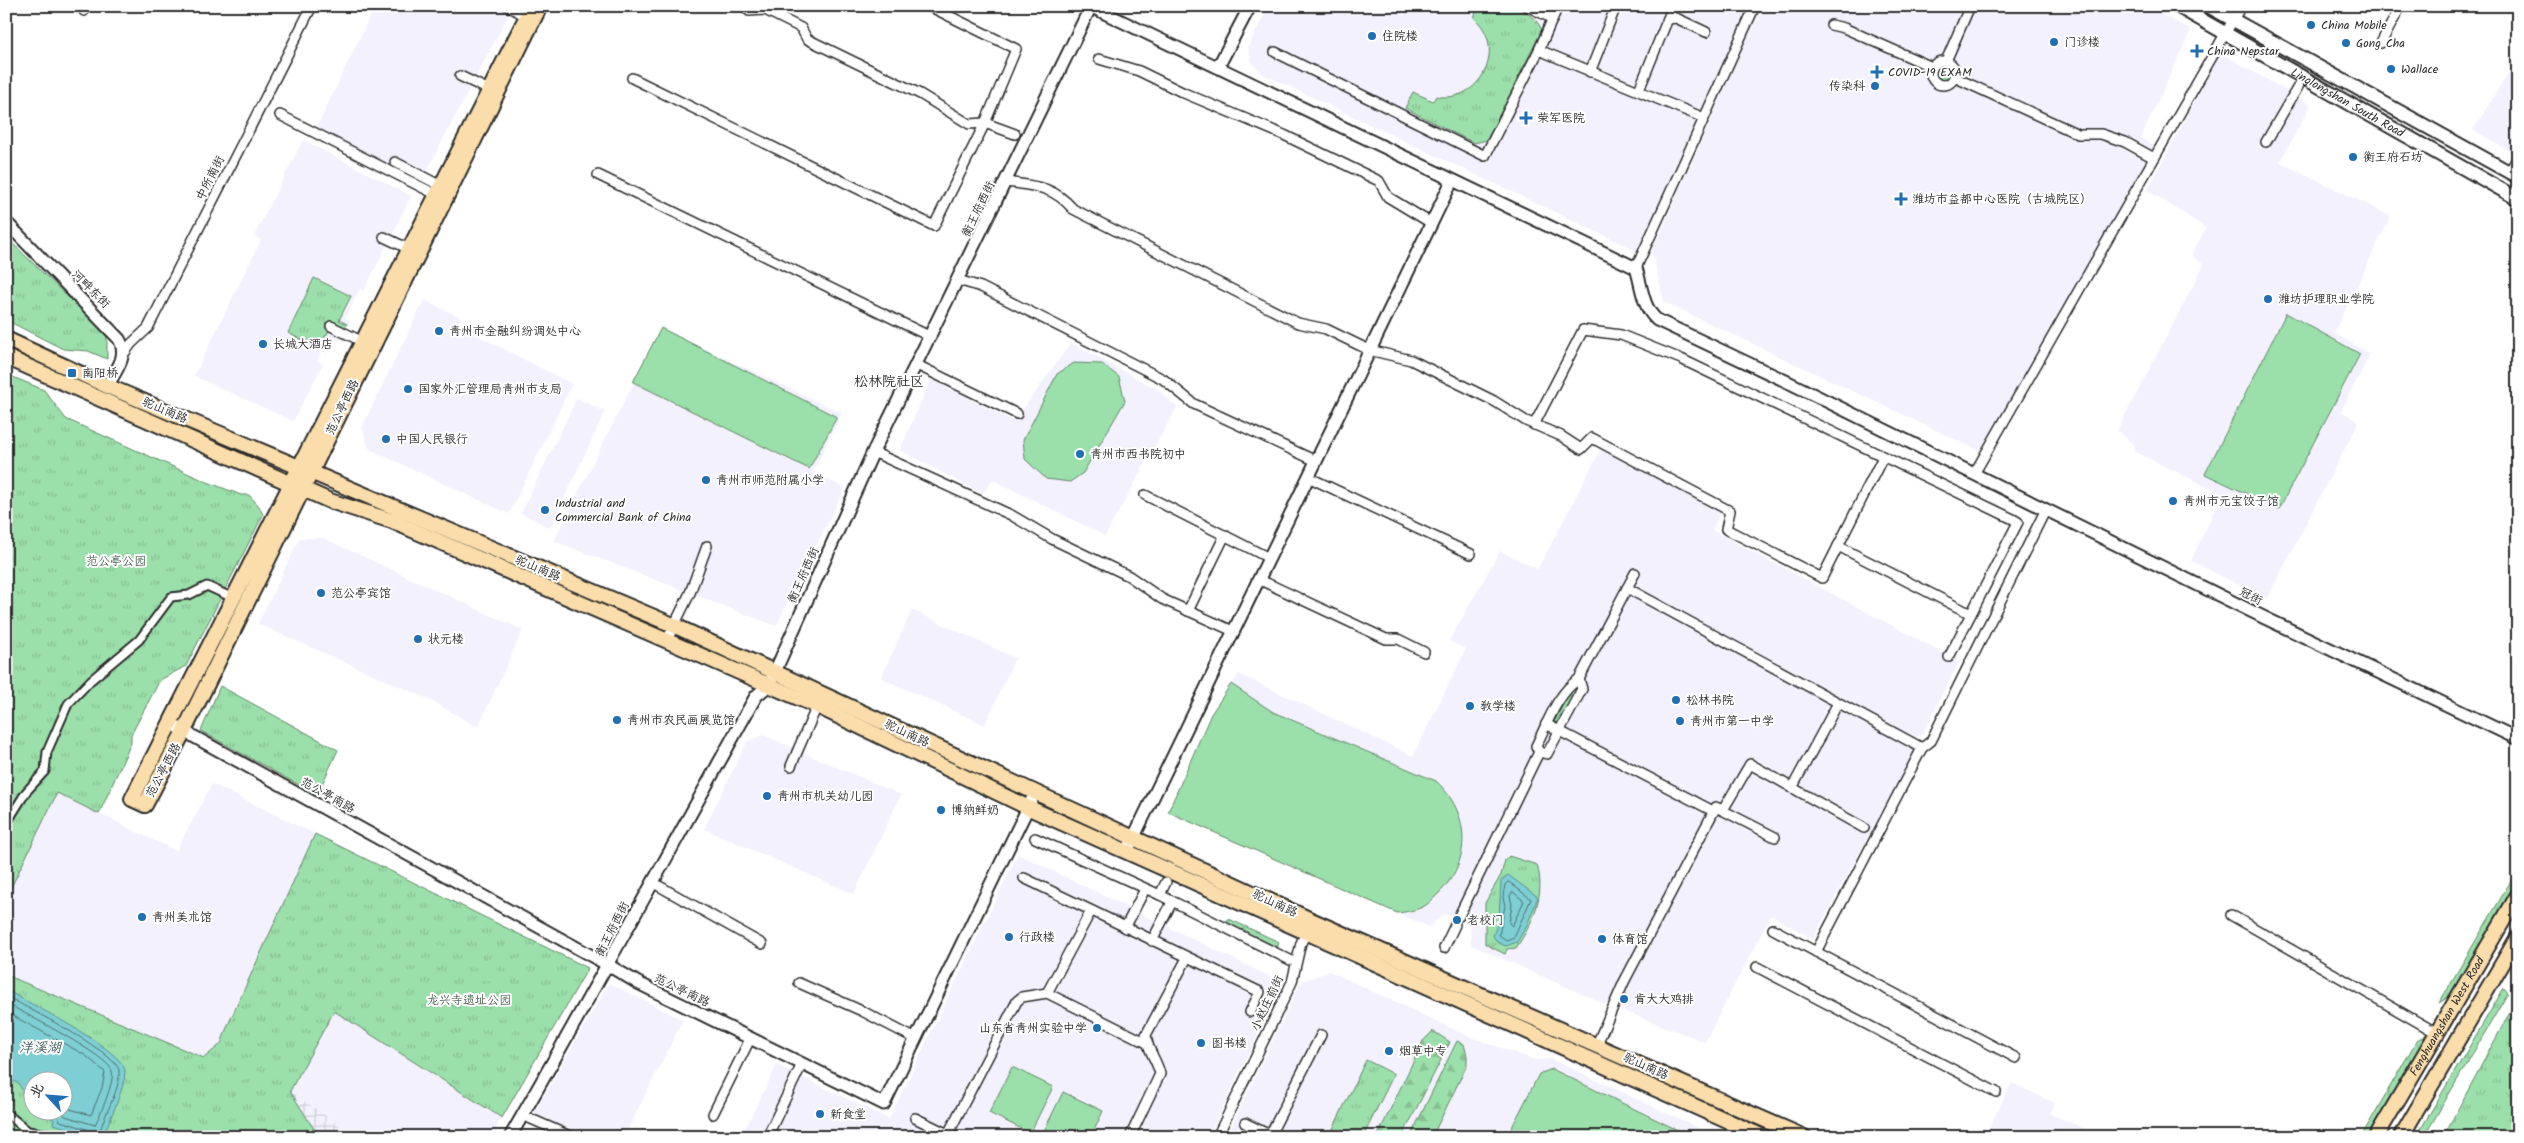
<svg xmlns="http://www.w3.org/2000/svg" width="2524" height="1143" font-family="Kalam,'LXGW WenKai TC',sans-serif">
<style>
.built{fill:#f3f1fd}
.industrial{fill:url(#industrial-grid)}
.grass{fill:url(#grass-tufts);stroke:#63856a;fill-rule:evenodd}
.forest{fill:url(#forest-firs);stroke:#63856a}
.pitch{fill:#9bdfaa;stroke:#63856a}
.water{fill:#7ecfd4;stroke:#5d8d90}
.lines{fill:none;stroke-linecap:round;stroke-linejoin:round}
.shore{stroke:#4c6d6f;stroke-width:1}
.pedestrian-casing{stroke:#2b2b2b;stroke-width:11}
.minor-casing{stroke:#2b2b2b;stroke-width:12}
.tertiary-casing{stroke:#2b2b2b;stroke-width:15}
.secondary-casing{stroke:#2b2b2b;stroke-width:16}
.primary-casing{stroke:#2b2b2b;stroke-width:18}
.pedestrian{stroke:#fff;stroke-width:7}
.minor{stroke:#fff;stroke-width:9}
.tertiary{stroke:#fff;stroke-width:11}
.secondary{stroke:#fff;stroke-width:12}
.primary{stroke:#faddab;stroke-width:14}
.poi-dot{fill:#1f6fb2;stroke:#fff;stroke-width:2}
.labels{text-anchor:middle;stroke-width:4;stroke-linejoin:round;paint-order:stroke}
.poi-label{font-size:12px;fill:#2b2b2b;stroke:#fff;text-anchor:start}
.street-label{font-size:12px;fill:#2b2b2b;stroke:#fff}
.park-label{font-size:12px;fill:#4d6151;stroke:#fff}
.neighbourhood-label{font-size:14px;fill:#2b2b2b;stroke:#fff}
.water-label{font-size:14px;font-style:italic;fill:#445c5e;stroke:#fff}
</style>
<defs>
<pattern id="industrial-grid" width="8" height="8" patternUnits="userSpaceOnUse" patternTransform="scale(1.25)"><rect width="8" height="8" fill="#f3f1fd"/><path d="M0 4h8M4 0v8" fill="none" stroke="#d0cfd9"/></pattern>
<pattern id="grass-tufts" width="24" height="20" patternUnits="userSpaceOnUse" patternTransform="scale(1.25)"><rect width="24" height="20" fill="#9bdfaa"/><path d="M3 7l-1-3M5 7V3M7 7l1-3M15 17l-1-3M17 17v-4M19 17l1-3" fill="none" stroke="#86c092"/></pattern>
<pattern id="forest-firs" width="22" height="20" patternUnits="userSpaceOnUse" patternTransform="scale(1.25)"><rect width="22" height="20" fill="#9bdfaa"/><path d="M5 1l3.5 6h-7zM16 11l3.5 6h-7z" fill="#86c092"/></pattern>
</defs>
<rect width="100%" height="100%" fill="#fff"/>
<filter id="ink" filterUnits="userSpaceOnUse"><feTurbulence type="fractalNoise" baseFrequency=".02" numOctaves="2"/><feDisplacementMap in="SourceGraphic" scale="10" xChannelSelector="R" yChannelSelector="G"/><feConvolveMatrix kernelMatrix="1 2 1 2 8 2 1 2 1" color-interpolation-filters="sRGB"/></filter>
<g filter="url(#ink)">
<g class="built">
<polygon points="375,6 513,6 421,182 316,129"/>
<polygon points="1269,6 1748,6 1637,251 1263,74 1252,63 1248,47"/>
<polygon points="1762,6 2147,6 2191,30 2141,138 2156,147 1980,451 1664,302 1652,251"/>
<polygon points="2221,53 2311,105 2280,162 2391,216 2334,333 2370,354 2341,411 2359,421 2267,599 2191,561 2222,494 2133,451 2135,445 2117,431 2204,265 2191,255 2206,228 2147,190"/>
<polygon points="2518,57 2518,143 2511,152 2473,130"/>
<polygon points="303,140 411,196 364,291 360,289 345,318 350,321 340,341 335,338 327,353 322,351 320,354 317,361 323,364 293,421 194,376 261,240 254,236"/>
<polygon points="424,300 460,317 457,325 572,384 509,514 369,449 362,427"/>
<polygon points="661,328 842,413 813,472 845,488 776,626 554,541"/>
<polygon points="1071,343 1157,389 1177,407 1105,536 993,480 982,494 900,450 931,379 1011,420 1023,409"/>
<polygon points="577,398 605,412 550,528 521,513"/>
<polygon points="1601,449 1720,513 1712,530 1959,661 1922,735 1914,737 1910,746 1914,751 1813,939 1771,915 1705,1042 1605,1004 1471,945 1470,926 1444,914 1429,927 1168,812 1211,714 1239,674 1413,756 1466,649 1449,641 1500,551 1538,569"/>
<polygon points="300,538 323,538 523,630 478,727 424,697 258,624"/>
<polygon points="912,610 1015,658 985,725 881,678"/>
<polygon points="763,735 901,795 854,894 704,829 747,742"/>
<polygon points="212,784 315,834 227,1027 221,1044 204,1058 6,975 6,898 57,793 176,851"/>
<polygon points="1018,854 1283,983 1208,1137 745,1137 748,1131 745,1129 777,1065 889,1119"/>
<polygon points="1329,971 1468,1036 1535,1060 1551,1059 1718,1137 1226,1137 1301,982"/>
<polygon points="609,983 683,1020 624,1137 583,1137 534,1113"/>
<polygon points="334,1010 502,1118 491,1137 356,1137 290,1091"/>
<polygon points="2012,1083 2055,1103 2050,1114 2091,1131 2088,1137 1984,1137"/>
</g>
<polygon class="industrial" points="290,1091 356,1137 319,1137"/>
<g class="grass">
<path d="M1466,6C1494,6 1527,0 1542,30L1487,140L1474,143L1405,108L1413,92L1433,101L1436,96C1481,105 1508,47 1474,18L1476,12Z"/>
<polygon points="6,237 107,335 107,359 88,351 63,349 6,320"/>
<polygon points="314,278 351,296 339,320 347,324 340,336 329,331 318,348 288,333"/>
<polygon points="6,374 44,390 66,419 205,481 241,495 249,495 259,506 263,515 186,666 160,680 131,735 131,743 99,814 57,793 6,898"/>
<polygon points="220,686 338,750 317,795 201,731"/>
<path d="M315,834L588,968L502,1118L334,1011L290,1091L319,1137H6V975L204,1058L221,1044L227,1027ZM32,1080H62V1110H32Z"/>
<path d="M1509,856L1537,865C1546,894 1533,923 1516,948L1507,949L1505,954L1485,944V903L1501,875L1505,860Z"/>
<polygon points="2518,869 2518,885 2456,992 2439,1003"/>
<polygon points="2504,988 2508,993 2424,1137 2416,1137"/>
<polygon points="2518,998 2518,1137 2443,1137 2517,999"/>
<polygon points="2431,1032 2371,1137 2361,1137 2417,1040"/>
<polygon points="1366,1060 1394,1074 1363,1137 1329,1137"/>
</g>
<g class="forest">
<circle cx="1943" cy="73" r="7"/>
<polygon points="1569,693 1575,696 1559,725 1554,722"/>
<polygon points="1229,919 1279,942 1277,950 1229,927 1224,922"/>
<polygon points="1433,1031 1450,1042 1402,1137 1377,1137 1423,1041"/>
<polygon points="1457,1041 1464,1044 1467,1056 1467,1065 1432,1137 1410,1137"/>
</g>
<g class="pitch">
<polygon points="2286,313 2360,354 2279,509 2205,474"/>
<polygon points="661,328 837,417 809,469 633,382"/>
<polygon points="1074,363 1102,364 1119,377 1125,401 1083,473 1070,482 1046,479 1025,459 1023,440 1057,374"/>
<path d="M1231,684L1273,712L1436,781C1470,812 1473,861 1438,894C1433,899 1427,906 1420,908C1413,911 1405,912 1397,913L1168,812L1211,714Z"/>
<polygon points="1012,1067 1053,1087 1030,1133 989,1113"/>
<polygon points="1552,1069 1692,1137 1507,1137 1539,1074"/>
<polygon points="1063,1092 1103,1111 1091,1137 1041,1137"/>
</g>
<g class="water">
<polygon points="1508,875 1538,897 1527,925 1517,942 1506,946 1497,942 1493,936 1499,919 1501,881"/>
<path d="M6,990C27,1002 124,1050 125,1071C125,1089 109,1120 103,1137H88L84,1133L53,1124L54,1119L36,1111L62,1110V1080H32V1106L18,1083L14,1081L13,1084L6,1080Z"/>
</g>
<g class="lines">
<g class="shore">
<polygon points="1509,882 1531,899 1514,937 1506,940 1499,935 1505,906 1503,897 1505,885"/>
<polygon points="1513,892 1524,901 1512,926 1509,923 1512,905 1510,896"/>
<path d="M6,996C25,1007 118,1053 119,1071C121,1092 101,1117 99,1137"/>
<path d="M6,1003C23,1013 109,1056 112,1071C115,1081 100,1115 95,1125L65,1116L61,1110"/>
<polyline points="6,1012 85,1055 105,1072 102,1088 91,1115 70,1109 62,1102"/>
<polyline points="47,1110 57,1115 60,1121 87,1129 91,1137"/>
</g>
<g class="pedestrian-casing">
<g id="pedestrian">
<polyline points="6,824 26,792 45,771 47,752 68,704 91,680 139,640 171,597 189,595 207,586 233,598"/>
<polyline points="6,1113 28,1131 68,1137"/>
</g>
</g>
<g class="minor-casing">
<g id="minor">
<polyline points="508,6 526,16"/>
<polyline points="745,6 749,11 765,10 801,28 807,39 920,94 969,124 985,123 1015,134"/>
<polyline points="1527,6 1553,19"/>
<polyline points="84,11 86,6"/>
<polyline points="1668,19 1676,18 1706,32"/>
<polyline points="1831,25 1844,28 1932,67"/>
<polyline points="2381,43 2401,6"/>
<polyline points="1539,50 1704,118"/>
<polyline points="1275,52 1485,156 1539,50 1558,6"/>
<polyline points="1099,59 1139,71 1184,93 1284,135 1379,181 1388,197 1431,223"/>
<circle cx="1943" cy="73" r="12"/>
<polyline points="1946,61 1970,6"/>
<polyline points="1590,72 1616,6"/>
<polyline points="460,76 489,90"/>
<polyline points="1954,77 2078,134 2101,134 2125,142 2154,158"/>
<polyline points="632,78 934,226 985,123 1016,49 929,6"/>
<polyline points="1639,90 1673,6"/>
<polyline points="280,115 437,195"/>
<polyline points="2266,142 2303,78"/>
<polyline points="395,162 441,186"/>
<polyline points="2509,172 2518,157"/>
<polyline points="598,175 931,337"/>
<path d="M1006,182C1035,186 1053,186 1073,209L1298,323L1326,329L1369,350L1411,360L1494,401L1526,421L1561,436L1581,449L1592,438L1730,511L1726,529L1822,578L1883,457"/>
<polyline points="384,237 409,249"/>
<polyline points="1636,268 1755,6"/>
<polyline points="958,280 981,287 1163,379 1194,404 1316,461"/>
<polyline points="331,326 363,342"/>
<polyline points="123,355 131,344 148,328 312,6"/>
<polyline points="917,365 1017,414"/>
<polyline points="1534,425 1583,330 1621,335 1681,359 2013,519 2018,522 1949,657"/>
<polyline points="873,452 1011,515 1052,539 1129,576 1162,599 1233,631"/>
<polyline points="1974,474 2241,6"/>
<polyline points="1308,477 1471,554"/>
<polyline points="1145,495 1269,558"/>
<polyline points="1838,546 1971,614"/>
<polyline points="1258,579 1386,639 1398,639 1424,652"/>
<polyline points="1627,588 1922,748"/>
<polyline points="1188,611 1225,535"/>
<polyline points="667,640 690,593 707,546"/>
<polyline points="1546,724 1713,811"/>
<polyline points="1539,752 1547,754 1582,689 1579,679"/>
<polyline points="791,766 817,706"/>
<polyline points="1792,788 1838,703"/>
<polyline points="1723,810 1750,764 1864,828"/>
<polyline points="1035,838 1160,895 1290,960"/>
<polyline points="1024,878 1260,992 1250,1012"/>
<polyline points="652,882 762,944"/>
<polyline points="1160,895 1166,882"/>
<polyline points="2231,915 2437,1033"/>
<path d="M1459,916L1539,752L1536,746C1547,724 1558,692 1579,679L1635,573"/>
<polyline points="1125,928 1145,889"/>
<polyline points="1773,929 2016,1058"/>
<polyline points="1152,941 1172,902"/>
<polyline points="1444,948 1455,925"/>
<polyline points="1816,952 1922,748 1931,741 2046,509"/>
<polyline points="1757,967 1996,1092"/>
<polyline points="799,983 862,1011 916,1039"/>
<polyline points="1047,993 1147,1043"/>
<polyline points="1597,1044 1624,982 1716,807 1775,837"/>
<polyline points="713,1114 750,1039"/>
<polyline points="522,1115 572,1137"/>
<polyline points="915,1118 952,1136"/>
<polyline points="1245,1123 1274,1137"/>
<polyline points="948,1134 1017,1001 1022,997 1047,993 1091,911"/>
<polyline points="1270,1135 1321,1035"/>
<polyline points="767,1137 802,1064"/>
<path d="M1130,1137L1160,1074C1157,1060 1147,1050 1146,1035L1187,958"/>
<polyline points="1217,1137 1292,982 1301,943 1307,931"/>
</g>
</g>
<g class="tertiary-casing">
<g id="tertiary">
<path d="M1090,6L1636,268C1642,286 1642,307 1657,320L1794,385L2265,618L2518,739"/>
<polyline points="1218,67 1250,6"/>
<path d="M6,222L119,339C129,355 116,371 107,386"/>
<polyline points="171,724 608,965 638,983 884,1104 1035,793"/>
<polyline points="1127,851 1452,181"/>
<path d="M510,1137C594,991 674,843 756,696L769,685L873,452L1091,6"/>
</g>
</g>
<g class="secondary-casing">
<g id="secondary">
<path id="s1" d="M2177,6L2518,199"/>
<polyline points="2208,6 2518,177"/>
</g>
</g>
<g class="primary-casing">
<g id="primary">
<polyline points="532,6 132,799 145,805 184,731 540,6"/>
<polyline points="6,339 107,386 673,625 1311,920 1804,1137"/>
<polyline points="6,357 330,501 392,521 817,706 1027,807 1763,1137"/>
<path id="s2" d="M2376,1137L2518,895"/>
<polyline points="2401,1137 2518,937"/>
</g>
</g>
<use href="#pedestrian" class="pedestrian"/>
<use href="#minor" class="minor"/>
<use href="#tertiary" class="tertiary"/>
<use href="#secondary" class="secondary"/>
<use href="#primary" class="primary"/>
</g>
</g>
<g class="poi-dot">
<circle cx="2311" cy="25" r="5"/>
<circle cx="1372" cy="36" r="5"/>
<circle cx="2054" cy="42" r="5"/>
<circle cx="2346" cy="43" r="5"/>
<path d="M2194.5 43.5h5v5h5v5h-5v5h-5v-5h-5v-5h5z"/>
<circle cx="2391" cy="69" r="5"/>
<path d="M1874.5 64.5h5v5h5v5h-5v5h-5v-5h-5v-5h5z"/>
<circle cx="1875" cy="86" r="5"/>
<path d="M1523.5 110.5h5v5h5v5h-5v5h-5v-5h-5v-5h5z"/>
<circle cx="2353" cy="157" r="5"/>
<path d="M1898.5 191.5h5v5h5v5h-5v5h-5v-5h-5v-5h5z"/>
<circle cx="2268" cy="299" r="5"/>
<circle cx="439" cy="331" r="5"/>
<circle cx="263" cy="344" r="5"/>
<rect x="67" y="368" width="10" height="10" rx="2.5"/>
<circle cx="408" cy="389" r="5"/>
<circle cx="386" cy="439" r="5"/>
<circle cx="1080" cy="454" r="5"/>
<circle cx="706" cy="480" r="5"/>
<circle cx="2173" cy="501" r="5"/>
<circle cx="545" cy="510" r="5"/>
<circle cx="321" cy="593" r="5"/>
<circle cx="418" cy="639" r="5"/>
<circle cx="1676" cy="700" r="5"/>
<circle cx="1470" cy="706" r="5"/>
<circle cx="617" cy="720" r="5"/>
<circle cx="1680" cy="721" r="5"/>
<circle cx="767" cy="796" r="5"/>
<circle cx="941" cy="810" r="5"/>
<circle cx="142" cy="917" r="5"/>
<circle cx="1457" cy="920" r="5"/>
<circle cx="1009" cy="937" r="5"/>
<circle cx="1602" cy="939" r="5"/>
<circle cx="1624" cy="999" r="5"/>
<circle cx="1097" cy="1028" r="5"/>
<circle cx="1201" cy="1043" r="5"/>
<circle cx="1389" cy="1051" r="5"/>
<circle cx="820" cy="1114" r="5"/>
</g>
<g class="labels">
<g class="poi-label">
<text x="2321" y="29">China Mobile</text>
<text x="1382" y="40">住院楼</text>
<text x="2064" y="46">门诊楼</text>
<text x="2356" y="47">Gong Cha</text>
<text x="2207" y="55">China Nepstar</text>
<text x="2401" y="73">Wallace</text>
<text x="1888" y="76">COVID-19 EXAM</text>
<text x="1865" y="90" text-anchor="end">传染科</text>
<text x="1537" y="122">荣军医院</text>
<text x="2363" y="161">衡王府石坊</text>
<text x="1912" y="203">潍坊市益都中心医院（古城院区）</text>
<text x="2278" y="303">潍坊护理职业学院</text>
<text x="449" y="335">青州市金融纠纷调处中心</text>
<text x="273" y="348">长城大酒店</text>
<text x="82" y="377">南阳桥</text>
<text x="418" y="393">国家外汇管理局青州市支局</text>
<text x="396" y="443">中国人民银行</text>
<text x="1090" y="458">青州市西书院初中</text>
<text x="716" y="484">青州市师范附属小学</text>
<text x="2183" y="505">青州市元宝饺子馆</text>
<text x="555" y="507">Industrial and<tspan x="555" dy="14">Commercial Bank of China</tspan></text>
<text x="331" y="597">范公亭宾馆</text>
<text x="428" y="643">状元楼</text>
<text x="1686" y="704">松林书院</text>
<text x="1480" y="710">教学楼</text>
<text x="627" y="724">青州市农民画展览馆</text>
<text x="1690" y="725">青州市第一中学</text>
<text x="777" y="800">青州市机关幼儿园</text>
<text x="951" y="814">博纳鲜奶</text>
<text x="152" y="921">青州美术馆</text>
<text x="1467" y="924">老校门</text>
<text x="1019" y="941">行政楼</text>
<text x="1612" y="943">体育馆</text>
<text x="1634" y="1003">肯大大鸡排</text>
<text x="1087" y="1032" text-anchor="end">山东省青州实验中学</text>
<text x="1211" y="1047">图书楼</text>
<text x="1399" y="1055">烟草中专</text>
<text x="830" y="1118">新食堂</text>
</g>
<g class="street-label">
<text dy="4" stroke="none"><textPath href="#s1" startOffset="196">Linglongshan South Road</textPath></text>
<text transform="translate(210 178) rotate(-63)" y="4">中所南街</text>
<text transform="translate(978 209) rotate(-64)" y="4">衡王府西街</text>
<text transform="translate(91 289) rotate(45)" y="4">河畔东街</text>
<text transform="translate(342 407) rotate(-64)" y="4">范公亭西路</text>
<text transform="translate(165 410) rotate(23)" y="4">驼山南路</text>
<text transform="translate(538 568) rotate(23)" y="4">驼山南路</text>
<text transform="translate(803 575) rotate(-66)" y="4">衡王府西街</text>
<text transform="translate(2251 596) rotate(27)" y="4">冠街</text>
<text transform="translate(907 733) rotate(25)" y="4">驼山南路</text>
<text transform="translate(163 770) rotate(-62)" y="4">范公亭西路</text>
<text transform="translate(328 795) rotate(29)" y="4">范公亭南路</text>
<text transform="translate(1275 903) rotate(25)" y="4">驼山南路</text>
<text transform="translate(612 929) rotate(-63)" y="4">衡王府西街</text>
<text transform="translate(682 990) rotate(26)" y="4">范公亭南路</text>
<text transform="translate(1267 1003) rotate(-65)" y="4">小赵庄前街</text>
<text dy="4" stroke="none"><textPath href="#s2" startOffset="140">Fenghuangshan West Road</textPath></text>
<text transform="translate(1646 1066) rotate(24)" y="4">驼山南路</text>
</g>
<g class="park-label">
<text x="116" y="565">范公亭公园</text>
<text x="469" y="1004">龙兴寺遗址公园</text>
</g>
<g class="neighbourhood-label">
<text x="889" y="386">松林院社区</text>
</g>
<g class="water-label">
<text x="40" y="1052">洋溪湖</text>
</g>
</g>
<rect width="2524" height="1143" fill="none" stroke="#fff" stroke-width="25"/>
<rect x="12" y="12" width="2499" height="1118" fill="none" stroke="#2b2b2b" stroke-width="2" filter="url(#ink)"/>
<g transform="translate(48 1096) rotate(296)"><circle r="24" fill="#ffffff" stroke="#aaaaaa"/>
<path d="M0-4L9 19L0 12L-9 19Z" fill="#1f6fb2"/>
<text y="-8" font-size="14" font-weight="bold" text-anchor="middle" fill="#2b2b2b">北</text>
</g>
</svg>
